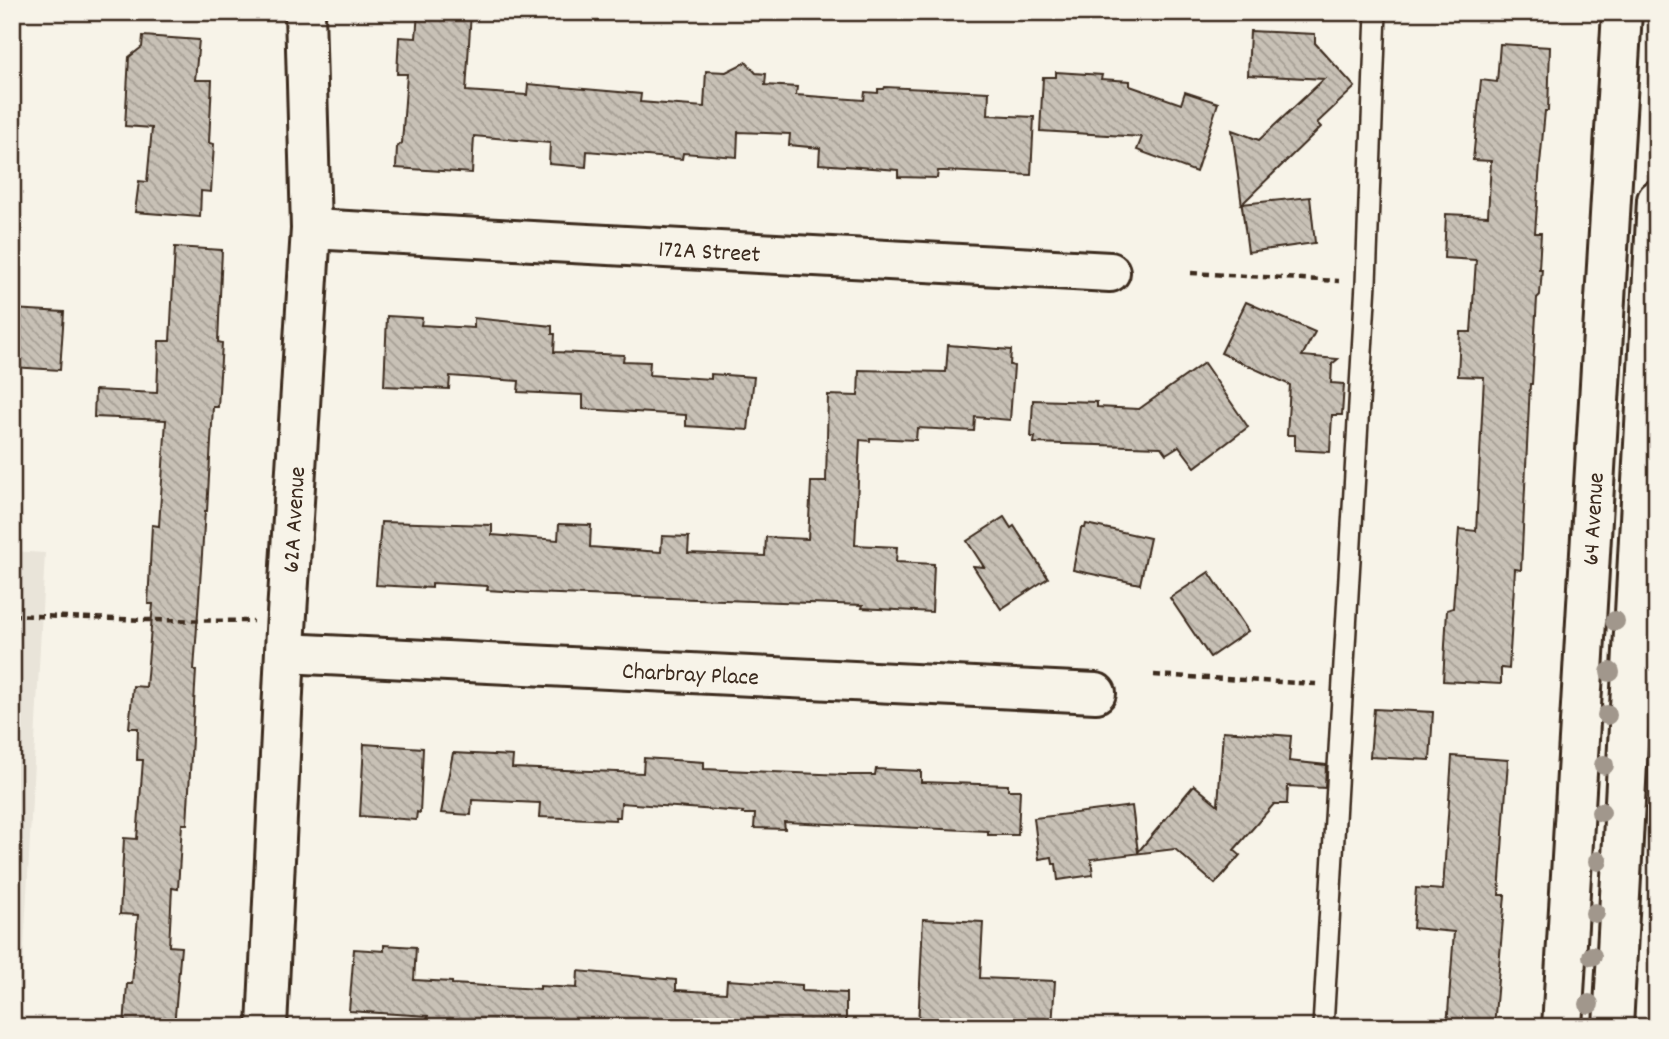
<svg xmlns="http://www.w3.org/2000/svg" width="1669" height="1039" font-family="Dekko,sans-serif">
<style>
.built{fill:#e9e4d9}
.building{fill:url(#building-back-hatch);stroke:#3b2a1e;stroke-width:2}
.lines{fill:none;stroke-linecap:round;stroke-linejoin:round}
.service-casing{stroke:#3b2a1e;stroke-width:24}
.minor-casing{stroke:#3b2a1e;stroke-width:44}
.secondary-casing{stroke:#3b2a1e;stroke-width:44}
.path{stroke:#3b2a1e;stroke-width:4.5;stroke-dasharray:7 5;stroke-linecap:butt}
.service{stroke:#f7f3e8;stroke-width:19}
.minor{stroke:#f7f3e8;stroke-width:38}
.secondary{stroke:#f7f3e8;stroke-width:38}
.tree{fill:#a1978c}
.labels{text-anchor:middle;stroke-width:6;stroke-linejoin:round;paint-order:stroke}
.street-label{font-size:24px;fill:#3b2a1e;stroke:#f7f3e8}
</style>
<defs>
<pattern id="building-back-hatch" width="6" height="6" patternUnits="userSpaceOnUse" patternTransform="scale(1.75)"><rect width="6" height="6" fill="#c8c1b6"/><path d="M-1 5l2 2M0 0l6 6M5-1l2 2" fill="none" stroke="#a49d93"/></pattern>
</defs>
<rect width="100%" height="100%" fill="#f7f3e8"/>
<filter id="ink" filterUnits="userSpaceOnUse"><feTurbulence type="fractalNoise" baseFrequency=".0143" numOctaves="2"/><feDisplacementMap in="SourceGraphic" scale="14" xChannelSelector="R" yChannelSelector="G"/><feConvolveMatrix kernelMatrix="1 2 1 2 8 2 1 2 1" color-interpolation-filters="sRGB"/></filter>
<g filter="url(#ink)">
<polygon class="built" points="12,551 45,553 20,1027 12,1027"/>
<g class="building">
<polygon points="418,12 471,12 466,91 527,95 528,84 641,94 640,102 704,107 706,71 726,72 746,62 756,73 766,74 765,85 797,87 796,95 864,100 865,92 878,93 878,89 884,89 885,87 989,92 988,115 1034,117 1031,175 944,171 938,171 937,178 898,177 898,170 819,164 820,148 789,145 790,134 738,132 737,157 683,153 682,159 587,151 586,167 549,164 550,143 474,136 472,173 396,168 397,147 402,143 407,74 397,74 399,37 416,38"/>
<polygon points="1250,31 1315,34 1315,43 1355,87 1317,123 1321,127 1242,204 1310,197 1315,243 1248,252 1232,130 1259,140 1324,79 1248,75"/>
<polygon points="143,36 199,40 195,80 212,80 209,143 214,144 211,192 201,191 200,217 135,212 139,181 147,182 152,128 125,126 129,57 142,47"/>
<polygon points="1500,44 1550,47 1548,111 1545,111 1540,164 1535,233 1541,233 1539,269 1542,269 1540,295 1537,298 1532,384 1530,384 1521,570 1515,569 1509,669 1501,668 1501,684 1443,681 1447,610 1453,608 1459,529 1476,531 1484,377 1458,376 1460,332 1471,332 1476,260 1444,258 1446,214 1488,216 1491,161 1473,160 1481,80 1497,82"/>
<polygon points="1056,72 1102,75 1101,79 1130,81 1130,86 1181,104 1185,92 1218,103 1196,172 1137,150 1142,137 1040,131 1043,77 1056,77"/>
<polygon points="175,247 222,250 218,342 222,343 218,407 213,407 207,511 205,511 194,670 196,670 187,824 182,824 178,889 172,888 169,946 181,947 174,1027 124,1027 127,984 132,984 138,915 120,914 124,838 137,839 143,760 137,760 138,728 129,728 133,686 146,687 153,604 148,604 152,525 159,526 166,420 94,417 95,390 157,393 159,341 170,341"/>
<polygon points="1246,302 1315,332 1302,356 1338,359 1332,364 1331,383 1344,384 1342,415 1332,415 1330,452 1295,450 1295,435 1287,435 1290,385 1221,353"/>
<polygon points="12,309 64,312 60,370 12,367"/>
<polygon points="387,316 422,318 421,325 474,328 474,318 552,326 552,334 555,334 554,352 624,355 623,361 650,362 649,375 711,379 711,374 754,377 748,430 686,426 686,415 583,409 583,395 518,392 519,381 450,376 449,389 384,386"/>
<polygon points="948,345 1011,350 1010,365 1014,366 1010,420 975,417 974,431 917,428 916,440 870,438 870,441 860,440 855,545 897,547 896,562 934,564 932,612 862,608 863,605 531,593 487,590 488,586 432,583 432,588 376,585 381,522 492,525 492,535 558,540 559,524 591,525 590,547 661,552 662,536 689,537 688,553 765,556 766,537 808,539 811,482 826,482 828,395 858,396 859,370 946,372"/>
<polygon points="1204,363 1248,427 1195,467 1179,446 1166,454 1161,447 1034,443 1035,437 1031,437 1033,400 1097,402 1097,407 1139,409"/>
<polygon points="1004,517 1011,528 1014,526 1048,578 1001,609 973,566 984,567 967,541"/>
<polygon points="1086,524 1150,538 1140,584 1073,570 1081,528 1085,528"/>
<polygon points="1209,572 1248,631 1210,657 1170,598"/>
<polygon points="1374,709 1433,712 1430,760 1370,757"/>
<polygon points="1223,731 1291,736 1289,761 1326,765 1325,788 1288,786 1287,804 1274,804 1234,850 1240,855 1215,884 1175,849 1091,859 1093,875 1058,880 1056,864 1053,864 1052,857 1039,859 1034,818 1132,806 1138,852 1194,785 1218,805"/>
<polygon points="364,744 423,748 420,813 417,812 416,820 360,816"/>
<polygon points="453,753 513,756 512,768 643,773 644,758 704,762 704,769 845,775 875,775 876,769 921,771 921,782 1008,785 1008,790 1020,790 1018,835 988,835 988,831 784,822 785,829 754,828 755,814 742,814 743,812 621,803 620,817 615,817 616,820 539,817 540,803 472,800 471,815 441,813"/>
<polygon points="1452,756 1508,760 1499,895 1505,895 1494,1027 1447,1027 1454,932 1413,928 1416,888 1443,890"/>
<polygon points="923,919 983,922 980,978 1055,981 1052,1027 918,1027"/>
<polygon points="384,945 416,947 414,980 452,982 452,984 540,989 540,986 577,988 578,971 676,980 676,990 726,993 727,980 802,985 802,991 846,993 846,1027 427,1027 428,1016 349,1011 354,949 384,951"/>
</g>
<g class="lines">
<g class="service-casing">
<polyline id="service" points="1323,1027 1366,283 1376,12"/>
</g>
<g class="minor-casing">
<g id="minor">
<path id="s1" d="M311,229L1110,272"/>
<path id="s2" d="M285,653L1096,693"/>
<path id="s3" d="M267,1027L286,630L311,229L305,12"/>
</g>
</g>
<g class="secondary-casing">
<g id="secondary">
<path id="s4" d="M1562,1027L1622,12"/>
<polyline points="1613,1027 1657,200"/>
</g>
</g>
<g class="path">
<polyline points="1191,273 1339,281"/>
<polyline points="12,615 144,620 253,621"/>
<polyline points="1154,675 1316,684"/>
</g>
<use href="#service" class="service"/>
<use href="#minor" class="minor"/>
<use href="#secondary" class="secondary"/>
</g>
<g class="tree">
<circle cx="1615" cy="621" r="10"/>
<circle cx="1610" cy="672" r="10"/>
<circle cx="1607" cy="715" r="10"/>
<circle cx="1604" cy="765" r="10"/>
<circle cx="1601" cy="812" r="10"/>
<circle cx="1598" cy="861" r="10"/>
<circle cx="1595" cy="913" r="10"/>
<circle cx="1592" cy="956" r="10"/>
<circle cx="1589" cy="1004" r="10"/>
</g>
</g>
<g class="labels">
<g class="street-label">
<text dy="8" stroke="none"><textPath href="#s1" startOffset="399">172A Street</textPath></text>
<text dy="8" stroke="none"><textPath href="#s4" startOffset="509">64 Avenue</textPath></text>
<text dy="8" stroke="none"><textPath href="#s3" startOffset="508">62A Avenue</textPath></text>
<text dy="8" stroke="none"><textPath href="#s2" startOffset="406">Charbray Place</textPath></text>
</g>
</g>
<rect width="1669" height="1039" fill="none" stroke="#f7f3e8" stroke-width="42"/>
<rect x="21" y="21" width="1627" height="997" fill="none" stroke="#3b2a1e" stroke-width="2.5" filter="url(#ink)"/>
</svg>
